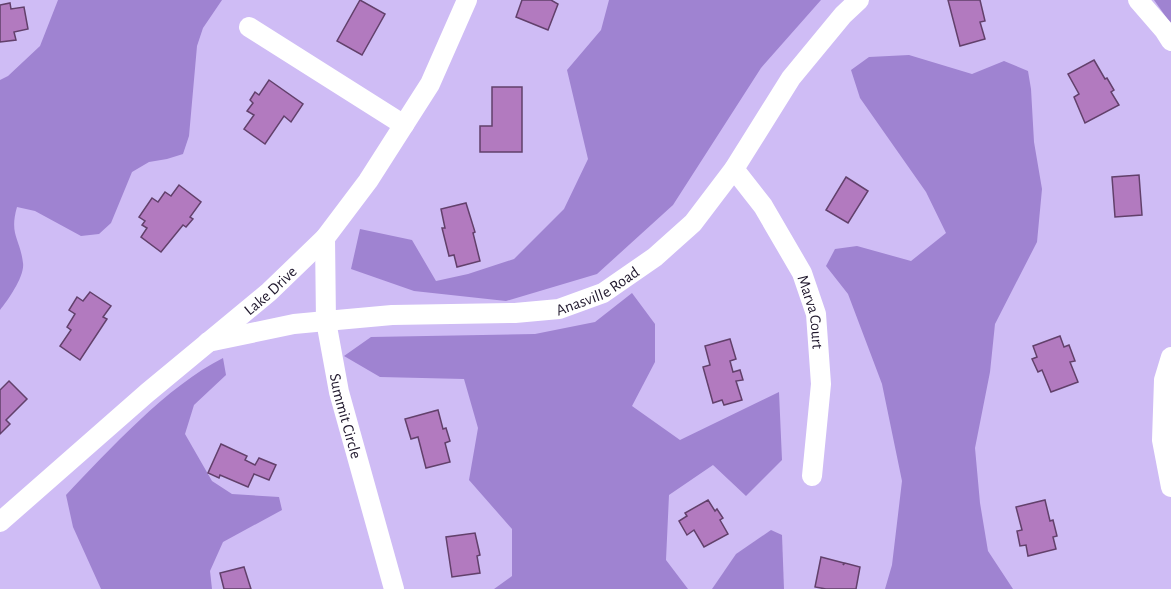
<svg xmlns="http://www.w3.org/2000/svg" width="1171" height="589" font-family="'Alegreya Sans',sans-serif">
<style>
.forest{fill:#9f83d1}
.building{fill:#b27abf;stroke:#62406b;stroke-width:1.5}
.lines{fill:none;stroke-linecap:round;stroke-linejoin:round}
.street{stroke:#fff;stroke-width:20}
.labels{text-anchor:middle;stroke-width:6;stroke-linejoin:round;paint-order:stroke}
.street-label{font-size:16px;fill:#1f172c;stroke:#ebe4fb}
</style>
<rect width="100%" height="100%" fill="#cfbcf5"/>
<g class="forest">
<path d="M58,0H222L203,28L197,46L189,136L183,154L167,159L149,162L132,172L111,223L99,234L81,236L35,211L17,207C9,235 20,238 23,263C25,276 8,300 0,310V80L8,76L40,46Z"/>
<polygon points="609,0 821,0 761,68 673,205 597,274 506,301 414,291 351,269 360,229 412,240 436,281 468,274 514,259 564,209 588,159 567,70 601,30"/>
<polygon points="1154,0 1171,0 1171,24"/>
<polygon points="909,55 972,74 1004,61 1028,71 1031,89 1034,142 1042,189 1037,242 995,324 990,372 975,448 980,503 988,551 1013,589 885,589 892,565 902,481 882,384 848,294 826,266 835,249 857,246 911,261 946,233 926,192 860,98 851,70 869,57"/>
<polygon points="632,293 655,324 655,362 632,406 680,440 779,392 782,460 746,496 713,465 669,495 666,560 688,589 494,589 512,576 512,529 469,480 478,428 464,379 380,377 344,356 371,337 535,334 595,322"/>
<path d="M223,358L226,375L194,405L185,434L212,481L232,494L279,497L282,510L223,542L210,571L212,589H101L73,527L66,495C109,450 167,386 223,358Z"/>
<polygon points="771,530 782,535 784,589 712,589 736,554"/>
</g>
<g class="building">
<polygon points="360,0 385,14 362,55 337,41"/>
<polygon points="522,0 551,0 558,4 548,30 516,17"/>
<polygon points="948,0 980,0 985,21 980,22 985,39 960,46"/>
<polygon points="10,3 11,9 24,7 28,29 14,32 16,40 0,42 0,5"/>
<polygon points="1094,60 1105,79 1107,78 1114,90 1111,92 1119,105 1085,123 1074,97 1079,94 1068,74"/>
<polygon points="269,80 303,104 291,122 284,116 265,144 244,129 254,115 247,111 253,103 250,100 255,92 259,95"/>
<polygon points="492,87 522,87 522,152 480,152 480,126 492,126"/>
<polygon points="1139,175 1142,215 1115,217 1112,177"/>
<polygon points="846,177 868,191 848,223 826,210"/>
<polygon points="179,185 201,202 190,217 193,219 186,227 183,225 161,252 141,237 147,228 142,225 145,221 139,217 152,198 158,202 165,192 171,196"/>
<polygon points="466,203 475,232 473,233 480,261 457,267 454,255 449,256 442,228 445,228 441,209"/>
<polygon points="90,292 111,306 103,317 107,319 80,360 60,346 71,330 67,327 75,314 69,310 77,297 83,301"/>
<polygon points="1060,336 1064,347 1069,345 1075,361 1070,362 1078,382 1051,392 1042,370 1038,372 1032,359 1037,357 1033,346"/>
<polygon points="730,339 736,359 730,361 733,372 740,370 743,380 736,381 742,400 724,405 722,400 713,403 703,367 710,365 705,346"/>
<polygon points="9,381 27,399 6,420 10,424 0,434 0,390"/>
<polygon points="438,410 443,429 446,428 450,441 445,443 450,462 426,468 418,437 411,439 405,419"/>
<polygon points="221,444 247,456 245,460 255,465 259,458 276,465 269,480 254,474 248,487 220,475 219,478 208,473"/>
<polygon points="708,500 715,511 717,509 723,518 720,520 728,534 704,547 694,530 687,535 679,521 687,516 685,513"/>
<polygon points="1045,500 1050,521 1053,520 1057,536 1053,537 1056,549 1028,556 1026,545 1020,546 1017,531 1022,530 1016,507"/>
<polygon points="475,533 480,555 477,556 480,573 452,577 446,537"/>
<polygon points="821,557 844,563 843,565 845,563 860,567 856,589 826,589 815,587"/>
<polygon points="244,567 251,589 224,589 220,573"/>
</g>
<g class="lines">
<g class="street">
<polyline points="1138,0 1164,30 1171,41"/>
<polyline points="249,27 404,125"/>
<path id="s1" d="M734,169L763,206L802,273L816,314L821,384L812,476"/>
<path id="s2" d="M325,238L326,321L339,392L394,589"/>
<path id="s3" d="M208,342L294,324L326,321L392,315L515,313L559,309L603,293L655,257L693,223L734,169L791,78L843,15L859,0"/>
<polyline points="1171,357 1164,380 1162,440 1171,487"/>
<path id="s4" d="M0,522L147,393L269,292L325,238L368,181L430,84L467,0"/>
</g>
</g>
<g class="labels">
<g class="street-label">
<text dy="6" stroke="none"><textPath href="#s3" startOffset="396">Anasville Road</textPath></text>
<text dy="6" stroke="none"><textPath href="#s4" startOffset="356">Lake Drive</textPath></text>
<text dy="6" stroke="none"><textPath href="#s1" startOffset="165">Marva Court</textPath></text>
<text dy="6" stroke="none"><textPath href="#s2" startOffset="180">Summit Circle</textPath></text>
</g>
</g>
</svg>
